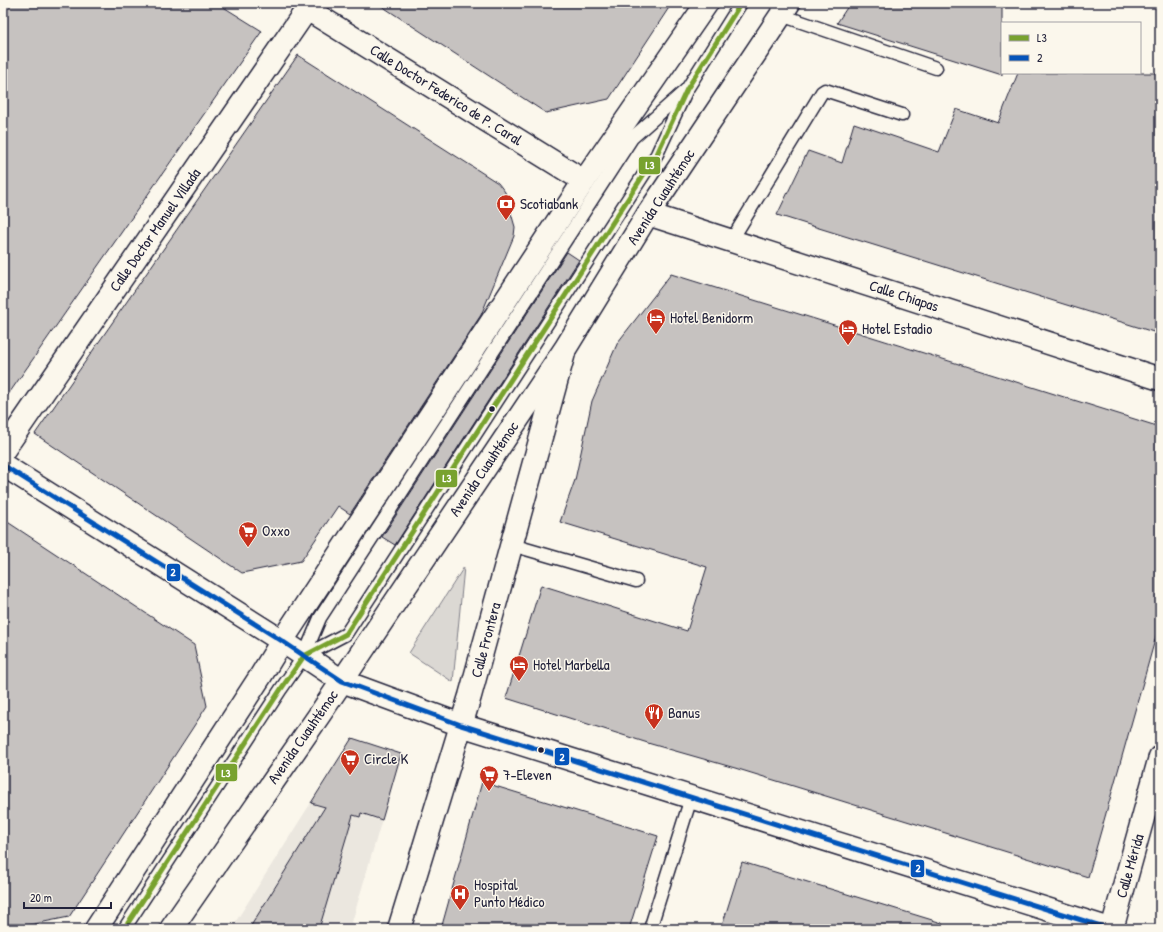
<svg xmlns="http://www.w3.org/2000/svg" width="1163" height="932" font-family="'Patrick Hand',sans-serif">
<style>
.built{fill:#ebe7df}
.green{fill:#dbd8d3;stroke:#7e7d87}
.building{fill:#c6c2c0;stroke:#22223b}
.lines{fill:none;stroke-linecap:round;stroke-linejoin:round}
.lane-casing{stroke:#22223b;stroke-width:15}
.street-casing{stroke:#22223b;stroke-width:25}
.primary-casing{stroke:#22223b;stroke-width:25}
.lane{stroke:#fbf7ec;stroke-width:12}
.street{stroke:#fbf7ec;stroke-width:22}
.primary{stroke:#fbf7ec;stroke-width:22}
.bus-1-casing{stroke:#fbf7ec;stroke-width:8}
.bus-2-casing{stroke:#fbf7ec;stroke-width:8}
.bus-1{stroke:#78a22f;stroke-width:5}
.bus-2{stroke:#0554ba;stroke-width:5}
.bus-dot{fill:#22223b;stroke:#fbf7ec;stroke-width:1.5}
.labels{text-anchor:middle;stroke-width:3;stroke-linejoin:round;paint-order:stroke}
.street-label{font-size:15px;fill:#22223b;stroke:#fbf7ec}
.poi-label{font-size:15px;fill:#22223b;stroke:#fbf7ec;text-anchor:start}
.line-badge{stroke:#fbf7ec;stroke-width:1.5}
.badge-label{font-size:11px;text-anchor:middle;font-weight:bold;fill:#fff}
</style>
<rect width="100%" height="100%" fill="#fbf7ec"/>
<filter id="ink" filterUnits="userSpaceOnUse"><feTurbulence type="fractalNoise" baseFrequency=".025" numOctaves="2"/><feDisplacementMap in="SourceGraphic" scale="8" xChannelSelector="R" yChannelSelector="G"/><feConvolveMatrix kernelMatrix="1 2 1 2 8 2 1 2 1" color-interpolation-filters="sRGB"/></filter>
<g filter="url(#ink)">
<polygon class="built" points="352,738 401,754 350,929 231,929"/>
<polygon class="green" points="464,567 453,682 409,653"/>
<g class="building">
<polygon points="3,3 217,3 262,31 3,402"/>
<polygon points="377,3 672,3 609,99 546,113"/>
<polygon points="850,3 1002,3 1002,75 837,23"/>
<polygon points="298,55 498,183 505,192 515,227 514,236 481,315 350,514 338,506 301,561 242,573 35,434"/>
<polygon points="1018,73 1160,73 1160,334 777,215 808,151 842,163 854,123 939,152 956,109 998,123"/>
<polygon points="567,252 579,260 395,545 382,537"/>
<polygon points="671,274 1160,427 1160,622 1088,877 735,768 651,744 506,698 541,585 687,631 707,567 560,522 575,480 592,401 618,342"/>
<polygon points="3,519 194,645 207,706 69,917 9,929 3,929"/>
<polygon points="352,738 401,754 382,820 361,813 360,817 353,815 319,929 249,929 325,807 311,803"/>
<polygon points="482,782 658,836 629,929 441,929"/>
<polygon points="742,862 942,923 941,929 721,929"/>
</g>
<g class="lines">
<g class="lane-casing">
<g id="lane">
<polyline points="781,15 936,68"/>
<polyline points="731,241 822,92 825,90 902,115"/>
<polyline points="512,545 636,581"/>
<polyline points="304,656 346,634 657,154 687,89 741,3"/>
<polyline points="124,929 281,689 304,656 320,618 632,138 687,89"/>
<polyline points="650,929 691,798"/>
</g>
</g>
<g class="street-casing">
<g id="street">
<polyline points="648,214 1160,379"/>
<polyline points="3,451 307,9 584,181"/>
<polyline points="399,929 470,696 564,353"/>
<polyline points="1112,929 1160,757"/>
</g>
</g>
<g class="primary-casing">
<g id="primary">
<polyline points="3,465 282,641 342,681 461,725 1110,929"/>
<polyline points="96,929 260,677 282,641 584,181 707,3"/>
<polyline points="171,929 320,714 565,349 648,214 789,3"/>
</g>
</g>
<use href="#lane" class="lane"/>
<use href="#street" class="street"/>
<use href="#primary" class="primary"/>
<g class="bus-1-casing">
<polyline id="bus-1" points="124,929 281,689 304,656 346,634 657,154 687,89 741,3"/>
</g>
<g class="bus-2-casing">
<polyline id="bus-2" points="3,465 282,641 342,681 461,725 1110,929"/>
</g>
<use href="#bus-1" class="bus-1"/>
<use href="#bus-2" class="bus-2"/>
</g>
</g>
<defs>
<g id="bank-pin" transform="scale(1)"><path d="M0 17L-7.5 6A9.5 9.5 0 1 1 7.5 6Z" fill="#c8321e" stroke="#fbf7ec"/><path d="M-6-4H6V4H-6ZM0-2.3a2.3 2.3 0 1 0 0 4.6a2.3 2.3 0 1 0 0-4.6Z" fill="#fff"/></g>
<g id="hotel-pin" transform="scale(1)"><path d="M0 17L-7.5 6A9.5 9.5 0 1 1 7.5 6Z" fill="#c8321e" stroke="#fbf7ec"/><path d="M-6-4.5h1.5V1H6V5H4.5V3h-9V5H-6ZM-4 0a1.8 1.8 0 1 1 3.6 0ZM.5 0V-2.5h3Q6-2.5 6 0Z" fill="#fff"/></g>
<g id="supermarket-pin" transform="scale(1)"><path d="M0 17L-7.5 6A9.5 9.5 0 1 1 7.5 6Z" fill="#c8321e" stroke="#fbf7ec"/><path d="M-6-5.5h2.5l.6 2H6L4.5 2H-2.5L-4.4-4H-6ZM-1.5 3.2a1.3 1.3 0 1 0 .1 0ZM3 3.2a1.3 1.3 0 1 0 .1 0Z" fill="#fff"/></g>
<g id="restaurant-pin" transform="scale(1)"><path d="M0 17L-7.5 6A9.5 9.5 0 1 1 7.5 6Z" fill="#c8321e" stroke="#fbf7ec"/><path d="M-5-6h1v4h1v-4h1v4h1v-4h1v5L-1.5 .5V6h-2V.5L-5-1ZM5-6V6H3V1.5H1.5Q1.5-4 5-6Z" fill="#fff"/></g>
<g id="hospital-pin" transform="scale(1)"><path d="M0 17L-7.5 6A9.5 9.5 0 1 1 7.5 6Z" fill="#c8321e" stroke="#fbf7ec"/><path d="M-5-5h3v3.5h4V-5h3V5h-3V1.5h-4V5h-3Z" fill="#fff"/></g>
</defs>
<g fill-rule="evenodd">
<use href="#bank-pin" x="506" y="204"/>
<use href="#hotel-pin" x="656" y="318"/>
<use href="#hotel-pin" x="848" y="329"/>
<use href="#supermarket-pin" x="248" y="531"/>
<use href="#hotel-pin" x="519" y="665"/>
<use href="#restaurant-pin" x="654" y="713"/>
<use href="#supermarket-pin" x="350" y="759"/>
<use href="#supermarket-pin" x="489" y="775"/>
<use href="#hospital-pin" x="460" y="894"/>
</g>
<g class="bus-dot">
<circle cx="492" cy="409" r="3.5"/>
<circle cx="541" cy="750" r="3.5"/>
</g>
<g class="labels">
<g class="street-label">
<text transform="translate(446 95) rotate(32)" y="5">Calle Doctor Federico de P. Caral</text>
<text transform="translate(661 197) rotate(-57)" y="5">Avenida Cuauhtémoc</text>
<text transform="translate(155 230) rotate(-55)" y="5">Calle Doctor Manuel Villada</text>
<text transform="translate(904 296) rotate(18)" y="5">Calle Chiapas</text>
<text transform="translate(484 469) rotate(-56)" y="5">Avenida Cuauhtémoc</text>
<text transform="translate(486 640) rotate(-75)" y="5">Calle Frontera</text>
<text transform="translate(303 737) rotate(-55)" y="5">Avenida Cuauhtémoc</text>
<text transform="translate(1130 866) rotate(-74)" y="5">Calle Mérida</text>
</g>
<g class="poi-label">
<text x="520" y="209">Scotiabank</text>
<text x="670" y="323">Hotel Benidorm</text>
<text x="862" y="334">Hotel Estadio</text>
<text x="262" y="536">Oxxo</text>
<text x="533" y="670">Hotel Marbella</text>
<text x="668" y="718">Banus</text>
<text x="364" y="764">Circle K</text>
<text x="503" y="780">7-Eleven</text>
<text x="474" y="890">Hospital<tspan x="474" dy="17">Punto Médico</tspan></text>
</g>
</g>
<g class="line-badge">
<rect x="638" y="156" width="23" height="19" rx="4" fill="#78a22f"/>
<rect x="435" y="469" width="23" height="19" rx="4" fill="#78a22f"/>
<rect x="166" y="563" width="15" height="19" rx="4" fill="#0554ba"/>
<rect x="554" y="747" width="16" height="19" rx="4" fill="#0554ba"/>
<rect x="215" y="763" width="23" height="19" rx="4" fill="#78a22f"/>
<rect x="910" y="859" width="15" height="19" rx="4" fill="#0554ba"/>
</g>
<g class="badge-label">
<text x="650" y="169">L3</text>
<text x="447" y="482">L3</text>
<text x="173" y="576">2</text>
<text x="562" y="761">2</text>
<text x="226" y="777">L3</text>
<text x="918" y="872">2</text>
</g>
<rect width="1163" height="932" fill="none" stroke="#fbf7ec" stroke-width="16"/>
<rect x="8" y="8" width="1147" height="916" fill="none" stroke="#22223b" stroke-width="1.5" filter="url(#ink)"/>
<rect x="1001" y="22" width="140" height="52" fill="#fbf7ec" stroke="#a4a2a5"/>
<rect x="1009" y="35" width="20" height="6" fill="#78a22f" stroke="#a4a2a5"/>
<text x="1037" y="42" font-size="12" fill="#22223b">L3</text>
<rect x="1009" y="55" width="20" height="6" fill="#0554ba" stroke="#a4a2a5"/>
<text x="1037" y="62" font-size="12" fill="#22223b">2</text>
<path d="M24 902v6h87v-6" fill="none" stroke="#22223b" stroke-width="2"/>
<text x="30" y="902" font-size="12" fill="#22223b" stroke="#fbf7ec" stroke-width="3" paint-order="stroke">20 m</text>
</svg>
